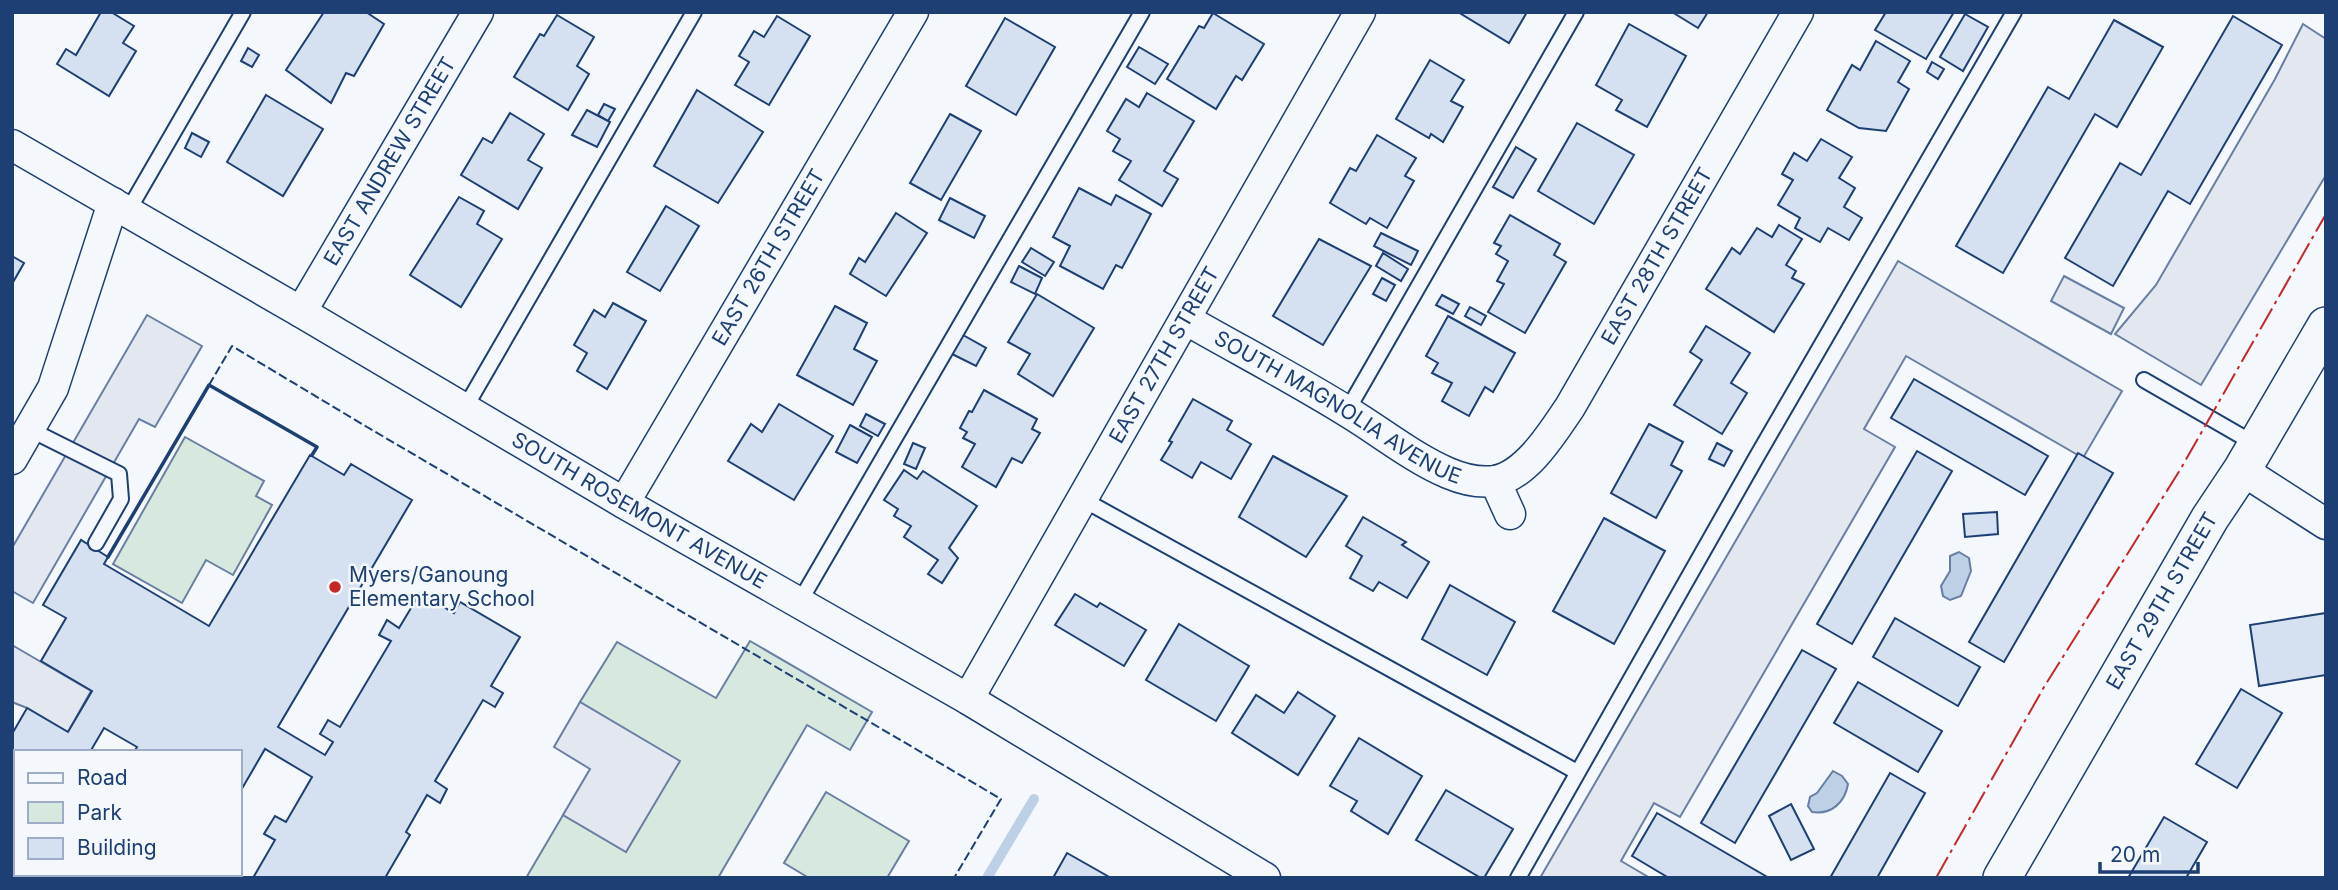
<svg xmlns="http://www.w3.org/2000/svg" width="2338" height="890" font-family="Inter,sans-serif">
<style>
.green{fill:#d7e8df;stroke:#687fa3;stroke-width:2}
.parking{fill:#e3e8f0;stroke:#687fa3;stroke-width:2}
.water{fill:#bed0e5;stroke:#687fa3;stroke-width:2}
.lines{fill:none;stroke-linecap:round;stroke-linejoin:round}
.stream{stroke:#bed0e5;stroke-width:10}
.building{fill:#d5e0f0;stroke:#1d3f73;stroke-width:2}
.service-casing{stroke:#1d3f73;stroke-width:18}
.minor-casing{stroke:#1d3f73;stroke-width:33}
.tertiary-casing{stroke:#1d3f73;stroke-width:40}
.service{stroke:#f4f7fb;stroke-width:14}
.minor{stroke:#f4f7fb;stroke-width:30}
.tertiary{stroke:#f4f7fb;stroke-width:37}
.fence{stroke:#1d3f73;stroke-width:2;stroke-dasharray:9 3.5;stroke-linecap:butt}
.wall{stroke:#1d3f73;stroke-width:3.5}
.power{stroke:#c62828;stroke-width:2;stroke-dasharray:24 5 3.5 5;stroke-linecap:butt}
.poi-dot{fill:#c62828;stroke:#f4f7fb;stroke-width:2.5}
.labels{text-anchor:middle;stroke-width:5;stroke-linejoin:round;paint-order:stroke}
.street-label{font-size:21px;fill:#1d3f73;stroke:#f4f7fb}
.poi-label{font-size:21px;fill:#1d3f73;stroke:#f4f7fb;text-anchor:start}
</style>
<rect width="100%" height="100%" fill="#f4f7fb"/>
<g class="green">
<polygon points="185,437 264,481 256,496 272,505 233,575 206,560 182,603 113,564"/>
<polygon points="750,641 872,712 850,750 807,725 718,878 526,878 563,815 626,852 679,761 580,702 617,642 716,698"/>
<polygon points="826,792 909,841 887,878 809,878 784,863"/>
</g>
<g class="parking">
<polygon points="2303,24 2326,39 2326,175 2201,385 2115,334 2156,285 2275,79"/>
<polygon points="1898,261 2122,391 2083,458 1906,356 1864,429 1895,447 1680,817 1654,803 1621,861 1650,878 1540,878"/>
<polygon points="2064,276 2124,308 2111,334 2051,301"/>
<polygon points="147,315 202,346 155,427 139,419 33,603 12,591 12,548"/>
<polygon points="12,645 91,691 68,732 27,708 12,702"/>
<polygon points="580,702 680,761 626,852 563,815 590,769 554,747"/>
</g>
<g class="water">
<polygon points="1959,552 1969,558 1971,571 1961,596 1950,600 1943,596 1941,586 1950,571 1950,556"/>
<path d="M1833,771L1842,776L1848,784C1845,802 1832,815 1812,812L1808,806L1810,797L1817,793Z"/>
</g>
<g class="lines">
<polyline class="stream" points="987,878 1034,799"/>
</g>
<g class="building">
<polygon points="101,12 111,12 134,26 123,43 136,51 109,96 57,64 66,49 76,55"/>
<polygon points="324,12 366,12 384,24 354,76 346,73 331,103 286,70"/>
<polygon points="1458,12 1527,12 1509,43"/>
<polygon points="1672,12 1708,12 1698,28"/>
<polygon points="1886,12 1954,12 1926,59 1875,30"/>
<polygon points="1213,13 1264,44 1242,80 1236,76 1216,109 1167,79 1199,26 1204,28"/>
<polygon points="1965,14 1988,27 1963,71 1940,57"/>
<polygon points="557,15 594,37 577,66 589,74 568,110 514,77 540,34 544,36"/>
<polygon points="777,16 810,36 769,105 735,85 749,62 739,56 754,31 764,37"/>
<polygon points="2233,16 2282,45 2190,204 2168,191 2113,286 2065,258 2120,163 2141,175"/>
<polygon points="1005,18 1055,47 1016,115 966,86"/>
<polygon points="2114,20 2163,47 2117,127 2095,114 2003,273 1956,246 2048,87 2069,99"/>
<polygon points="1629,24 1686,56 1647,127 1616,110 1622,100 1596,85"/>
<polygon points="1876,41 1910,61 1898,82 1909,89 1886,131 1859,128 1827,110 1852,65 1860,70"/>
<polygon points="1139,47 1168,64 1155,84 1127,67"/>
<polygon points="248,48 259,55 252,67 241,61"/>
<polygon points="1430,60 1464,80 1451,101 1463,107 1443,142 1431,134 1429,138 1396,119"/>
<polygon points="1932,62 1944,69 1938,79 1927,72"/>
<polygon points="697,90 763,132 718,203 654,166"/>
<polygon points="1147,93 1194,121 1164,171 1178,179 1162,206 1119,180 1131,161 1113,151 1120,139 1107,131 1126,99 1139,107"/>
<polygon points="266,95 323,129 283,196 227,162"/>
<polygon points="604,104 615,109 608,121 598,115"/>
<polygon points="587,110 610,122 597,147 572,135"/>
<polygon points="510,113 544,134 528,160 542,168 518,209 461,175 483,138 492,143"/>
<polygon points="950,114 981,131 941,200 910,183"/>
<polygon points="1577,123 1634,155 1594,224 1538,191"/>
<polygon points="192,133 209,142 201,157 185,148"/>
<polygon points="1377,135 1416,158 1405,176 1414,181 1387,228 1370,218 1366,224 1330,203 1350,168 1356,171"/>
<polygon points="1821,139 1852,157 1839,178 1855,188 1844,207 1862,218 1849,240 1828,228 1820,242 1795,228 1800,218 1778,205 1793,180 1782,174 1794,153 1807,161"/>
<polygon points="1516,147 1536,159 1513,198 1493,187"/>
<polygon points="1079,188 1111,205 1116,195 1151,214 1122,268 1116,265 1103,289 1060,266 1070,246 1053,237"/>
<polygon points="459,197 484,211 477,224 502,239 461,307 410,275"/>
<polygon points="950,198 985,216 974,238 939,220"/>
<polygon points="666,206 699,226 660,291 627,272"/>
<polygon points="896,213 927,233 886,296 850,274 859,258 865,262"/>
<polygon points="1510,215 1560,244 1554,255 1566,262 1525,333 1488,312 1504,284 1497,281 1508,261 1496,254 1501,246 1494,243"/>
<polygon points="1779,225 1802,239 1786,265 1796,271 1792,278 1804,284 1774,332 1706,289 1732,248 1740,254 1757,228 1772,237"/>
<polygon points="1381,233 1418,251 1411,265 1374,246"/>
<polygon points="1319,239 1371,266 1323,345 1273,316"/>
<polygon points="1031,248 1054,262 1045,276 1022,262"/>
<polygon points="1383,253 1408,269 1401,281 1376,266"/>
<polygon points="12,256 24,263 12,284"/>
<polygon points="1019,266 1042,278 1035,294 1011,282"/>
<polygon points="1382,278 1395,285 1386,301 1373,294"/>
<polygon points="1037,294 1094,328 1053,396 1018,374 1030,354 1008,342"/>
<polygon points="1442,295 1459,304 1453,314 1436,305"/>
<polygon points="613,303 646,321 607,389 577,371 587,353 574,345 594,310 605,317"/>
<polygon points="835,306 867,323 854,349 877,361 853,405 797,375"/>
<polygon points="1470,307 1486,316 1481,325 1465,316"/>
<polygon points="1448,316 1515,353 1493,392 1485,387 1469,416 1442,401 1452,383 1432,373 1438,363 1426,356"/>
<polygon points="1706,326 1750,353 1731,383 1747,393 1722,434 1674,405 1702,360 1690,352"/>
<polygon points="963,335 986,348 976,366 952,354"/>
<polygon points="1914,379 2048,456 2025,495 1891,418"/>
<polygon points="984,390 1037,419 1032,429 1040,433 1022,463 1012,458 996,487 962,467 975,444 963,438 967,432 960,428 969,411 972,412"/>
<polygon points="1193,399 1232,421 1227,430 1251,444 1231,479 1201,462 1192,478 1161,460 1172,442 1169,441"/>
<polygon points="779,404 833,436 794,500 728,461 751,424 762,432"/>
<polygon points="866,414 885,424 878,436 860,426"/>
<polygon points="1649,424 1683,442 1671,465 1682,471 1656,518 1611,493"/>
<polygon points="850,425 872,437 857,463 836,452"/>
<polygon points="913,443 925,448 916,469 904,464"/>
<polygon points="1717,443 1732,451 1724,466 1709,459"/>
<polygon points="1917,451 1952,471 1852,644 1817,624"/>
<polygon points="2078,453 2113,473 2004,662 1969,642"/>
<polygon points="310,455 344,475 351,464 412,500 278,727 325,755 333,742 320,734 328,720 340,727 391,641 379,635 387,620 399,628 420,593 454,613 460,602 520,637 491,686 503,693 495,707 483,700 435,781 447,789 440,803 427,795 406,832 410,835 385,878 253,878 275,840 264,834 275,816 286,822 312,777 265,749 240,792 240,752 134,752 137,747 104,728 90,752 16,752 16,832 12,830 12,734 27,708 68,732 92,691 41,661 66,618 43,605 81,540 108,557 104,564 209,626"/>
<polygon points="1273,456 1347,496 1306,557 1239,517"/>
<polygon points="904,470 917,479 923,471 977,506 949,548 958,558 942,583 928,574 938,560 904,537 911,526 894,516 898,509 884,500"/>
<polygon points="1997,512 1998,534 1965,537 1963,514"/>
<polygon points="1363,517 1406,542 1402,545 1429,562 1407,598 1379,582 1373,591 1350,578 1362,556 1346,546"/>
<polygon points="1604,518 1665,551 1614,644 1553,611"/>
<polygon points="1450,585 1515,622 1487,675 1422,639"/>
<polygon points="1075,594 1097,607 1100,603 1146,630 1124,666 1055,625"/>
<polygon points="2326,613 2326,675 2259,686 2250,625"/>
<polygon points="1895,618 1980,667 1958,706 1873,657"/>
<polygon points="1179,624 1249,666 1216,721 1146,680"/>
<polygon points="1802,650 1836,669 1735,843 1701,823"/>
<polygon points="1858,682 1942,731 1918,772 1834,723"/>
<polygon points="2241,689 2282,713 2237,788 2196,764"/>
<polygon points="1298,692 1335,716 1298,775 1232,733 1256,695 1284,713"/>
<polygon points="1359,738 1422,776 1388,834 1351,811 1357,801 1330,786"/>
<polygon points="1890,773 1925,793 1877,878 1830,878"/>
<polygon points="1446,790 1513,829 1484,878 1481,878 1416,840"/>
<polygon points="1791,804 1814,849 1791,860 1769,816"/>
<polygon points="1657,813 1769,878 1669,878 1632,856"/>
<polygon points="2164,817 2207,842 2186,878 2128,878"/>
<polygon points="1067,853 1111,878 1053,878"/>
<polygon points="43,874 192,874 190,878 41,878"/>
</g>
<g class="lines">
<g class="service-casing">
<g id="service">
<polyline points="128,211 243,12"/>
<polyline points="2144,380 2255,444"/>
<polyline points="465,408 694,12"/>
<polyline points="1347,411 1576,12"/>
<polyline points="29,429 119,474 121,499 96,543"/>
<polyline points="1082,499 1577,772"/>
<polyline points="799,603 1142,12"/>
<polyline points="1518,878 1756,458 2014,12"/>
</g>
</g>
<g class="minor-casing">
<g id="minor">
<path id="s1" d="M12,145L301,312L624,503L968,699L1265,878"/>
<path id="s2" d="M301,312L478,12"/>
<path id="s3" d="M1185,319C1239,350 1295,379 1348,412C1381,432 1413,458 1448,473C1462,479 1480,483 1495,481C1527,475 1553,432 1570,407L1798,12"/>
<polyline points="12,459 53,388 113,203"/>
<polyline points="2242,470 2326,524"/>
<polyline points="1495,481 1510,514"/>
<path id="s4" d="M624,503L913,12"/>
<path id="s5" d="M968,699L1360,12"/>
</g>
</g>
<g class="tertiary-casing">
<g id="tertiary">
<path id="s6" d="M2002,878L2210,518L2242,470L2326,326"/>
</g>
</g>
<use href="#service" class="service"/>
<use href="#minor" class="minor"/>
<use href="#tertiary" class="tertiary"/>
<polyline class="fence" points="209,385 232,346 367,427 1001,799 954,878"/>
<polyline class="wall" points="108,557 209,385 317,447 312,455"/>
<polyline class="power" points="1936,878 2044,687 2180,470 2326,214"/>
</g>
<circle class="poi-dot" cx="335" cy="587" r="7"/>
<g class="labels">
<g class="street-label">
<text dy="7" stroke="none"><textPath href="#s2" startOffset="175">EAST ANDREW STREET</textPath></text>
<text dy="7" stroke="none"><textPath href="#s3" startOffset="635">EAST 28TH STREET</textPath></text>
<text dy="7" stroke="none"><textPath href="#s4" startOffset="285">EAST 26TH STREET</textPath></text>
<text dy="7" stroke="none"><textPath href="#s5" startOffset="396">EAST 27TH STREET</textPath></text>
<text dy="7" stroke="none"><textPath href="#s3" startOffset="177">SOUTH MAGNOLIA AVENUE</textPath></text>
<text dy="7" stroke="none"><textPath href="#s1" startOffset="726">SOUTH ROSEMONT AVENUE</textPath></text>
<text dy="7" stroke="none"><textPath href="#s6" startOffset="320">EAST 29TH STREET</textPath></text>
</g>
<g class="poi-label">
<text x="349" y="582">Myers/Ganoung<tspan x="349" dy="24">Elementary School</tspan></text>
</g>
</g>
<rect width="2338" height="890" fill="none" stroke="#1d3f73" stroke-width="28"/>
<rect x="14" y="750" width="228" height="126" fill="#f4f7fb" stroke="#9eadc5" stroke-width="2"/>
<rect x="28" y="773" width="35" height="10" fill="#f4f7fb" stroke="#9eadc5" stroke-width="2"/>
<text x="77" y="785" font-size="21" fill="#1d3f73">Road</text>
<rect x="28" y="802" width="35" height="21" fill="#d7e8df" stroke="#9eadc5" stroke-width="2"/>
<text x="77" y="820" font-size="21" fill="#1d3f73">Park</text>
<rect x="28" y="838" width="35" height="21" fill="#d5e0f0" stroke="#9eadc5" stroke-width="2"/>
<text x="77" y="855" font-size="21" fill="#1d3f73">Building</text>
<path d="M2100 862v10h98v-10" fill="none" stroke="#1d3f73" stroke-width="3.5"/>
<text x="2110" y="862" font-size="21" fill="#1d3f73" stroke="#f4f7fb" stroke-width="5" paint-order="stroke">20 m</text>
</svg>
